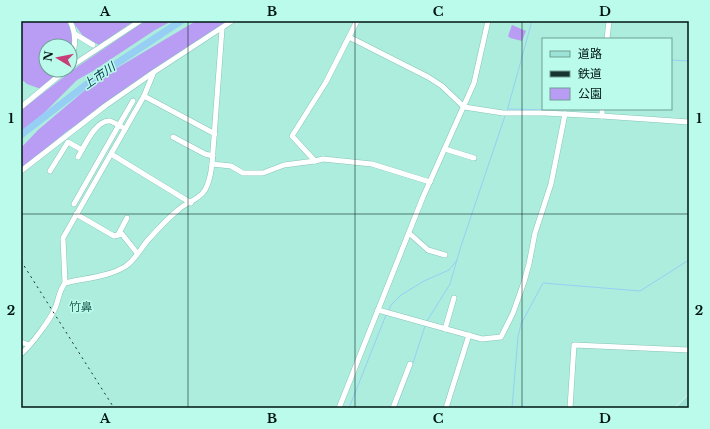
<svg xmlns="http://www.w3.org/2000/svg" width="710" height="429" font-family="'Libre Baskerville','Noto Sans JP',serif">
<style>
.green{fill:#b99cf3}
.lines{fill:none;stroke-linecap:round;stroke-linejoin:round}
.stream{stroke:#97cff4;stroke-width:1}
.river{stroke:#97cff4;stroke-width:7}
.minor-casing{stroke:#86c5b7;stroke-width:6}
.major-casing{stroke:#fff;stroke-width:8}
.minor{stroke:#fff;stroke-width:5}
.major{stroke:#9be3d5;stroke-width:7}
.rail{stroke:#17332d;stroke-width:1;stroke-dasharray:2 4;stroke-linecap:butt}
.grid{fill:none;stroke:#001612;stroke-width:1;stroke-opacity:0.55}
.labels{text-anchor:middle;stroke-width:3;stroke-linejoin:round;paint-order:stroke}
.water-label{font-size:12px;font-style:italic;fill:#09364f;stroke:#bafbec}
.neighbourhood-label{font-size:12px;fill:#246458;stroke:#bafbec}
.neatline{fill:none;stroke:#001612;stroke-width:1.5}
.grid-label{font-size:13px;text-anchor:middle;font-weight:bold;fill:#001612}
</style>
<rect width="100%" height="100%" fill="#adedde"/>
<g class="green">
<path d="M21,21H68C73,34 74,40 70,54V46H46V70H62L41,89L27,84L21,79Z"/>
<polygon points="72,21 134,21 99,45 83,36"/>
<polygon points="145,21 172,21 155,30 93,71 77,80 44,113 21,132 21,110 77,67"/>
<polygon points="196,21 228,21 66,132 21,169 21,148 38,130 90,86 112,71"/>
<polygon points="512,25 526,31 522,41 510,38 508,36"/>
</g>
<g class="lines">
<g class="stream">
<polyline points="671,60 689,61"/>
<polyline points="508,109 550,110 550,109"/>
<polyline points="507,111 532,21"/>
<polyline points="389,310 391,305 401,295 424,281 449,270 457,260"/>
<polyline points="427,321 450,284 461,246 505,116"/>
<polyline points="349,408 386,315"/>
<polyline points="396,408 412,366 425,326"/>
<polyline points="512,408 518,337 521,324 543,283 640,291 689,260"/>
</g>
<polyline class="river" points="21,135 96,77 181,21"/>
<g class="minor-casing">
<g id="minor">
<path d="M70,21C76,33 76,47 70,60"/>
<polyline points="75,34 93,45"/>
<polyline points="349,37 428,77 442,86 464,107 503,113 545,113 602,116 689,122"/>
<polyline points="607,39 609,21"/>
<polyline points="70,67 140,21"/>
<polyline points="144,96 215,134"/>
<polyline points="21,107 66,70"/>
<polyline points="602,116 602,109"/>
<polyline points="173,137 205,154 213,156"/>
<polyline points="445,149 474,158"/>
<polyline points="111,154 191,203"/>
<path d="M78,157C84,147 96,119 110,121C113,122 116,124 119,125L133,101"/>
<polyline points="315,161 292,136 326,82 357,21"/>
<polyline points="212,164 231,166 243,173 263,173 284,165 315,161 323,159 372,164 430,182"/>
<polyline points="21,171 105,106 154,72 232,21"/>
<polyline points="50,171 68,142 82,150"/>
<polyline points="74,204 119,125 125,129"/>
<polyline points="76,214 114,236 122,234 137,253"/>
<polyline points="409,233 428,250 445,255"/>
<polyline points="118,235 127,218"/>
<polyline points="65,283 63,238 144,96 153,74"/>
<polyline points="378,310 482,339 501,337 513,313 524,282 529,264 535,233 551,184 565,114"/>
<polyline points="445,329 454,298"/>
<polyline points="21,342 29,345"/>
<path d="M21,354C32,344 51,319 56,306C59,297 59,291 65,283C85,278 109,277 126,266C135,260 141,248 148,240C157,230 167,219 178,210C186,202 198,201 205,190C209,183 211,173 212,164L222,29"/>
<polyline points="339,408 423,197 474,83 488,21"/>
<polyline points="393,408 410,364"/>
<polyline points="446,408 469,335"/>
<polyline points="570,408 574,345 689,350"/>
</g>
</g>
<g class="major-casing">
<polyline id="major" points="680,408 689,399"/>
</g>
<use href="#minor" class="minor"/>
<use href="#major" class="major"/>
<polyline class="rail" points="21,261 114,408"/>
</g>
<path class="grid" d="M188,21V408M355,21V408M522,21V408M21,214H689"/>
<g class="labels">
<g class="water-label">
<text transform="translate(99 76) rotate(-35)" y="4">上市川</text>
</g>
<g class="neighbourhood-label">
<text x="81" y="311">竹鼻</text>
</g>
</g>
<rect width="710" height="429" fill="none" stroke="#bafbec" stroke-width="44"/>
<rect x="542" y="38" width="130" height="72" fill="#bafbec" stroke="#709f95"/>
<rect x="550" y="51" width="20" height="6" fill="#9be3d5" stroke="#709f95"/>
<text x="578" y="58" font-size="12" fill="#001612">道路</text>
<rect x="550" y="71" width="20" height="6" fill="#17332d" stroke="#709f95"/>
<text x="578" y="78" font-size="12" fill="#001612">鉄道</text>
<rect x="550" y="88" width="20" height="12" fill="#b99cf3" stroke="#709f95"/>
<text x="578" y="98" font-size="12" fill="#001612">公園</text>
<g transform="translate(58 58) rotate(280)"><circle r="19" fill="#bafbec" stroke="#709f95"/>
<path d="M0-3L7 15L0 10L-7 15Z" fill="#c73e78"/>
<text y="-6" font-size="11" font-weight="bold" text-anchor="middle" fill="#001612">N</text>
</g>
<rect x="22" y="22" width="666" height="385" class="neatline"/>
<g class="grid-label">
<text x="105" y="16">A</text>
<text x="272" y="16">B</text>
<text x="438" y="16">C</text>
<text x="605" y="16">D</text>
<text x="11" y="123">1</text>
<text x="699" y="123">1</text>
<text x="11" y="315">2</text>
<text x="699" y="315">2</text>
<text x="105" y="423">A</text>
<text x="272" y="423">B</text>
<text x="438" y="423">C</text>
<text x="605" y="423">D</text>
</g>
</svg>
